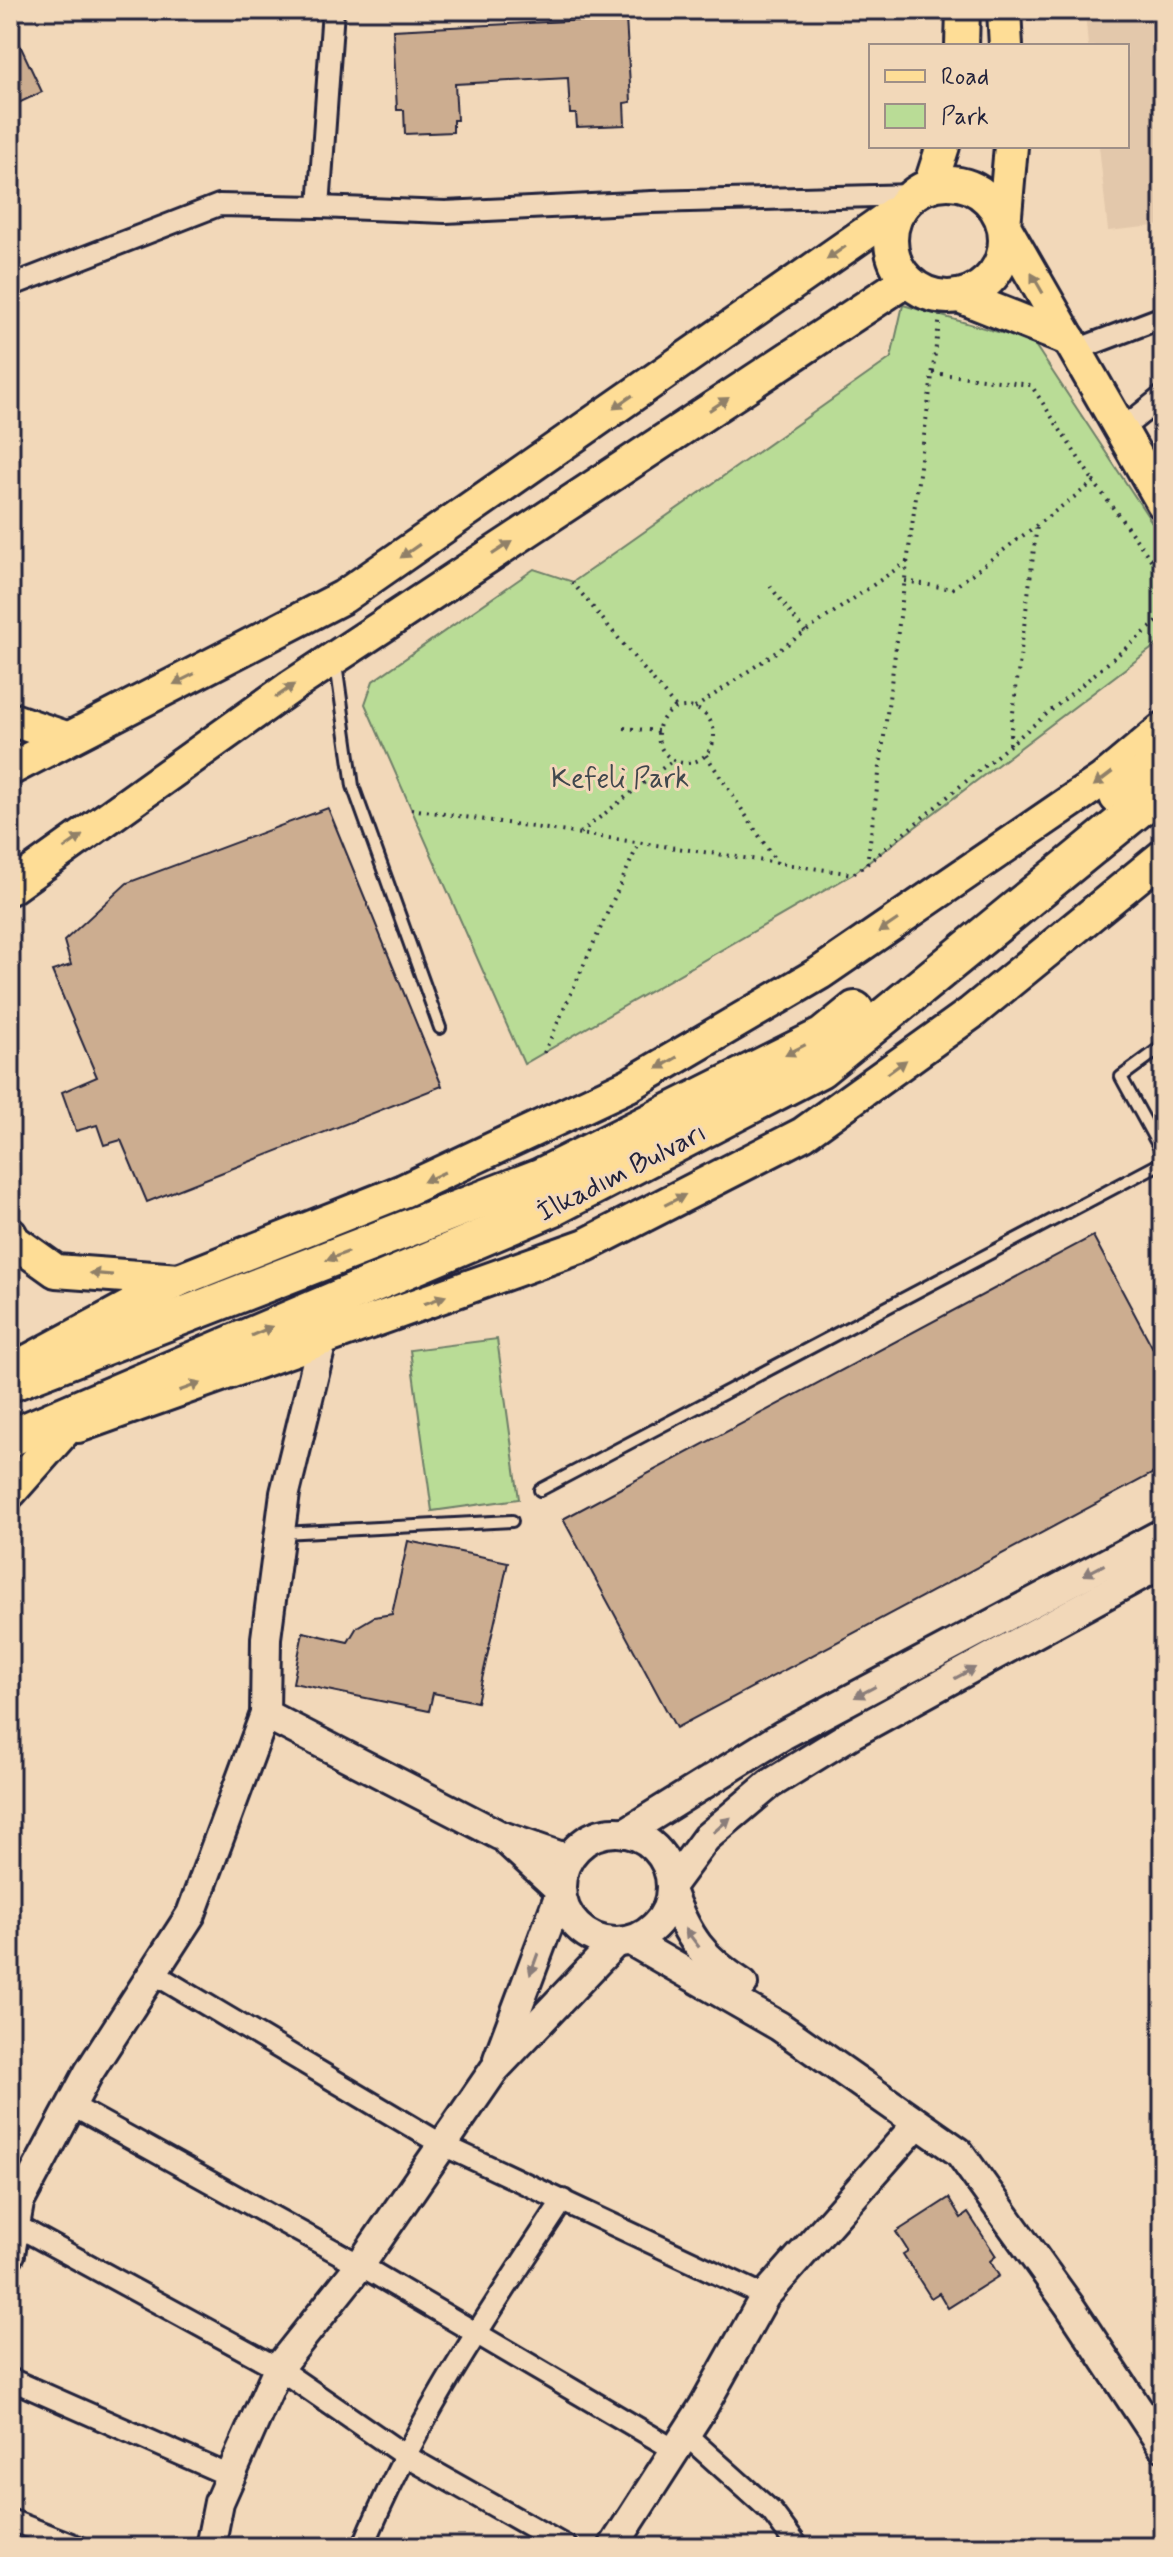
<svg xmlns="http://www.w3.org/2000/svg" width="1173" height="2557" font-family="Mynerve,sans-serif">
<style>
.built{fill:#e3c8ab}
.green{fill:#b9dc96;stroke:#6e7f68;stroke-width:2}
.building{fill:#ccad90;stroke:#22223b;stroke-width:2}
.lines{fill:none;stroke-linecap:round;stroke-linejoin:round}
.lane-casing{stroke:#22223b;stroke-width:16}
.street-casing{stroke:#22223b;stroke-width:26}
.secondary-casing{stroke:#22223b;stroke-width:34}
.primary-casing{stroke:#22223b;stroke-width:38}
.highway-casing{stroke:#22223b;stroke-width:42}
.path{stroke:#22223b;stroke-width:4;stroke-dasharray:2 6;stroke-linecap:butt}
.lane{stroke:#f2d8b9;stroke-width:10}
.street{stroke:#f2d8b9;stroke-width:20}
.secondary{stroke:#f2d8b9;stroke-width:28}
.primary{stroke:#fedd96;stroke-width:32}
.highway{stroke:#fedd96;stroke-width:36}
.oneway{fill:#908068}
.oneway2{fill:#8a7d7a}
.labels{text-anchor:middle;stroke-width:6;stroke-linejoin:round;paint-order:stroke}
.park-label{font-size:28px;fill:#40474d;stroke:#f2d8b9}
.street-label{font-size:28px;fill:#22223b;stroke:#f2d8b9}
</style>
<rect width="100%" height="100%" fill="#f2d8b9"/>
<filter id="ink" filterUnits="userSpaceOnUse"><feTurbulence type="fractalNoise" baseFrequency=".0125" numOctaves="2"/><feDisplacementMap in="SourceGraphic" scale="16" xChannelSelector="R" yChannelSelector="G"/><feConvolveMatrix kernelMatrix="1 2 1 2 8 2 1 2 1" color-interpolation-filters="sRGB"/></filter>
<g filter="url(#ink)">
<polygon class="built" points="1085,10 1163,10 1163,225 1108,231 1099,146 1127,146 1127,46 1088,46"/>
<g class="green">
<polygon points="903,305 1033,342 1163,539 1163,640 853,874 524,1064 365,704 373,681 534,569 573,582 891,358"/>
<polygon points="497,1339 519,1499 432,1511 410,1350"/>
</g>
<g class="building">
<polygon points="626,18 631,102 624,103 625,125 577,127 576,114 570,114 568,78 455,84 457,120 453,120 453,132 405,134 404,110 397,110 393,30"/>
<polygon points="10,24 42,92 10,107"/>
<polygon points="328,808 442,1086 147,1202 121,1140 104,1145 97,1125 76,1131 62,1092 97,1077 52,971 71,965 64,941 127,883"/>
<polygon points="1093,1236 1163,1367 1163,1468 676,1728 563,1519"/>
<polygon points="408,1541 508,1562 477,1702 433,1693 429,1711 293,1683 303,1632 348,1642 357,1627 374,1617 392,1614"/>
<polygon points="949,2198 961,2218 968,2213 996,2256 990,2261 999,2276 948,2308 939,2293 931,2298 903,2254 908,2251 896,2232"/>
</g>
<g class="lines">
<g class="lane-casing">
<g id="lane">
<polyline points="336,664 353,786 440,1028"/>
<polyline points="1163,1046 1121,1077 1163,1154"/>
<polyline points="540,1490 1163,1162"/>
<polyline points="282,1533 512,1521"/>
</g>
</g>
<g class="street-casing">
<g id="street">
<polyline points="333,10 319,207 445,212 652,202 913,195"/>
<polyline points="10,286 219,205 319,207"/>
<polyline points="1076,350 1163,317"/>
<polyline points="1121,430 1163,396"/>
<polyline points="153,1973 441,2144 765,2296"/>
<polyline points="71,2105 360,2265 675,2450"/>
<polyline points="15,2225 278,2368 404,2455 567,2547"/>
<polyline points="10,2379 230,2476"/>
<polyline points="685,2434 772,2512 798,2547"/>
<polyline points="10,2520 79,2547"/>
<path d="M363,2547C414,2422 489,2313 563,2200"/>
</g>
</g>
<g class="secondary-casing">
<g id="secondary">
<polyline points="265,1714 499,1835 568,1859"/>
<circle cx="616" cy="1887" r="55"/>
<polyline points="625,1833 783,1735 1163,1533"/>
<polyline points="672,1884 706,1838 770,1784 853,1733 1163,1563"/>
<path d="M671,1893C688,1937 702,1958 743,1984"/>
<polyline points="631,1941 779,2026 959,2152 1069,2305 1163,2447"/>
<polyline points="498,2059 561,1891 509,1843"/>
<polyline points="10,2254 19,2203 89,2072 191,1914 265,1714 266,1638 285,1493 322,1341"/>
<polyline points="210,2547 219,2502 278,2368 360,2265 494,2070 615,1943"/>
<polyline points="613,2547 703,2407 765,2296 917,2124"/>
</g>
</g>
<g class="primary-casing">
<g id="primary">
<polyline points="1004,10 1006,46"/>
<polyline points="962,46 963,10"/>
<polyline points="1011,146 1004,226 1163,503"/>
<circle cx="948" cy="240" r="57"/>
<polyline points="930,186 943,146"/>
<polyline points="959,296 1070,340"/>
<polyline points="10,719 66,738"/>
<polyline points="10,769 343,597 900,209"/>
<polyline points="10,888 292,686 907,280"/>
<polyline points="10,1234 14,1241 56,1271 179,1280"/>
<polyline points="21,1365 179,1280 403,1191 629,1085 820,973 1102,780 1163,729"/>
<polyline points="78,1426 586,1245 803,1134 971,1013 1163,856"/>
<polyline points="10,1492 65,1430"/>
</g>
</g>
<g class="highway-casing">
<g id="highway">
<polyline points="1118,796 1163,759"/>
<polyline points="10,1383 540,1177 823,1036 855,1010"/>
<polyline points="10,1438 552,1208 820,1069 1163,789"/>
</g>
</g>
<g class="path">
<polyline points="933,373 1031,385 1094,482"/>
<polyline points="905,581 952,589 1094,482 1163,576"/>
<polyline points="572,582 676,708"/>
<polyline points="770,586 805,632"/>
<circle cx="686" cy="735" r="28"/>
<polyline points="695,708 908,561"/>
<polyline points="624,728 658,731"/>
<polyline points="1009,744 1037,525"/>
<polyline points="706,755 777,863"/>
<polyline points="411,809 853,874 867,864 940,316"/>
<polyline points="580,833 673,760"/>
<polyline points="867,864 1163,617"/>
<polyline points="544,1053 639,843"/>
</g>
<use href="#lane" class="lane"/>
<use href="#street" class="street"/>
<use href="#secondary" class="secondary"/>
<use href="#primary" class="primary"/>
<use href="#highway" class="highway"/>
</g>
<defs><path id="oneway-solid" d="M-6-.8H1V-3.2L6.5 0L1 3.2V.8H-6Z" transform="scale(2)"/></defs>
<g class="oneway">
<use href="#oneway-solid" transform="translate(836 253) rotate(145)"/>
<use href="#oneway-solid" transform="translate(1037 283) rotate(-120)"/>
<use href="#oneway-solid" transform="translate(623 402) rotate(145)"/>
<use href="#oneway-solid" transform="translate(719 404) rotate(-33)"/>
<use href="#oneway-solid" transform="translate(502 548) rotate(-33)"/>
<use href="#oneway-solid" transform="translate(410 551) rotate(145)"/>
<use href="#oneway-solid" transform="translate(184 679) rotate(153)"/>
<use href="#oneway-solid" transform="translate(285 691) rotate(-35)"/>
<use href="#oneway-solid" transform="translate(1103 779) rotate(143)"/>
<use href="#oneway-solid" transform="translate(73 842) rotate(-35)"/>
<use href="#oneway-solid" transform="translate(888 926) rotate(146)"/>
<use href="#oneway-solid" transform="translate(795 1050) rotate(153)"/>
<use href="#oneway-solid" transform="translate(667 1063) rotate(150)"/>
<use href="#oneway-solid" transform="translate(897 1067) rotate(-36)"/>
<use href="#oneway-solid" transform="translate(434 1177) rotate(155)"/>
<use href="#oneway-solid" transform="translate(675 1200) rotate(-27)"/>
<use href="#oneway-solid" transform="translate(337 1256) rotate(159)"/>
<use href="#oneway-solid" transform="translate(101 1274) rotate(-175)"/>
<use href="#oneway-solid" transform="translate(435 1300) rotate(-20)"/>
<use href="#oneway-solid" transform="translate(262 1331) rotate(-23)"/>
<use href="#oneway-solid" transform="translate(190 1387) rotate(-19)"/>
</g>
<g class="oneway2">
<use href="#oneway-solid" transform="translate(1094 1570) rotate(152)"/>
<use href="#oneway-solid" transform="translate(965 1673) rotate(-28)"/>
<use href="#oneway-solid" transform="translate(865 1692) rotate(152)"/>
<use href="#oneway-solid" transform="translate(722 1825) rotate(-41)"/>
<use href="#oneway-solid" transform="translate(692 1938) rotate(-127)"/>
<use href="#oneway-solid" transform="translate(534 1964) rotate(110)"/>
</g>
</g>
<g class="labels">
<g class="park-label">
<text x="620" y="787">Kefeli Park</text>
</g>
<g class="street-label">
<text transform="translate(621 1171) rotate(-27)" y="10">İlkadım Bulvarı</text>
</g>
</g>
<rect width="1173" height="2557" fill="none" stroke="#f2d8b9" stroke-width="40"/>
<rect x="20" y="20" width="1133" height="2517" fill="none" stroke="#22223b" stroke-width="3" filter="url(#ink)"/>
<rect x="869" y="44" width="260" height="104" fill="#f2d8b9" stroke="#9f8f87" stroke-width="2"/>
<rect x="885" y="70" width="40" height="12" fill="#fedd96" stroke="#9f8f87" stroke-width="2"/>
<text x="941" y="84" font-size="24" fill="#22223b">Road</text>
<rect x="885" y="104" width="40" height="24" fill="#b9dc96" stroke="#9f8f87" stroke-width="2"/>
<text x="941" y="124" font-size="24" fill="#22223b">Park</text>
</svg>
